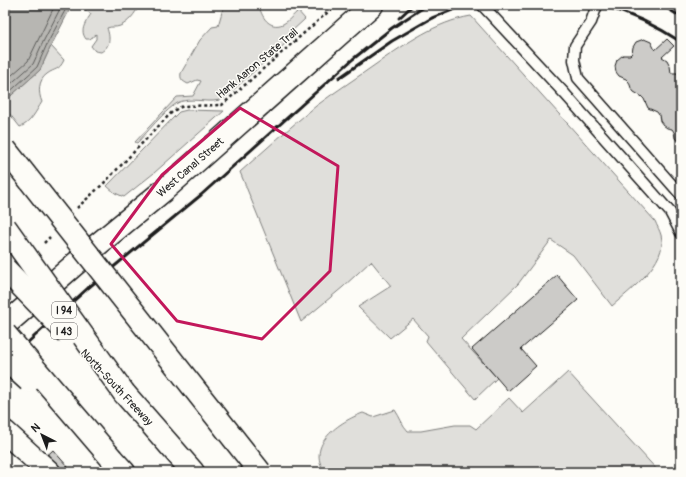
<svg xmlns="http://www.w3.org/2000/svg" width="686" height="477" font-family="Pangolin,sans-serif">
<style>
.green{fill:#e0dfdb;stroke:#7e7e7c}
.water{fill:#b7b6b2;stroke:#797876}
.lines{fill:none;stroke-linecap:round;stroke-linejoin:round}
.shore{stroke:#5a5a58;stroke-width:1}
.building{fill:#cccbc8;stroke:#1c1c1c}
.lane-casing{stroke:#1c1c1c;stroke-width:13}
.secondary-casing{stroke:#1c1c1c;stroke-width:25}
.highway-casing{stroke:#1c1c1c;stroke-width:25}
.path{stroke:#1c1c1c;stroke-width:2.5;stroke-dasharray:3 3;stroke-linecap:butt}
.lane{stroke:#fdfcf7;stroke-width:10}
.secondary{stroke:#fdfcf7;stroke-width:22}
.highway{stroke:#fdfcf7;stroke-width:22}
.rail{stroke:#1c1c1c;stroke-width:3}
.highway-bridge-casing{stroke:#1c1c1c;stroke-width:25;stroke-linecap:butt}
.highway-bridge{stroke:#fdfcf7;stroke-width:22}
.marked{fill:none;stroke:#c2185b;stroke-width:3;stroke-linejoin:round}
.labels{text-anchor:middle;stroke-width:3;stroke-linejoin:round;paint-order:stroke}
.shield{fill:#fdfcf7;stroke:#605f5e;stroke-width:1}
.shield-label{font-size:10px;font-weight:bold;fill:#1c1c1c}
.street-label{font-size:11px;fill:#1c1c1c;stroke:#fdfcf7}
</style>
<rect width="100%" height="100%" fill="#fdfcf7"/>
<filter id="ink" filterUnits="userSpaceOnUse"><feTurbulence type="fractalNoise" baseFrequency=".025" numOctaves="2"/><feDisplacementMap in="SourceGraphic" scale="8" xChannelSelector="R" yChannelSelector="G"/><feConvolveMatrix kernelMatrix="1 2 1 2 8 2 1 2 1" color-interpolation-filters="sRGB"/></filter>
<g filter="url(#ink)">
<g class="green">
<path d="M88,5H139C136,13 128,23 120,26C115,28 112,26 107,28C110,37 111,46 101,52L95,51L91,46L96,39V34L90,39H86C79,30 86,22 91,14L85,10Z"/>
<path d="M224,5H259C261,16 269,30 283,24C289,21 293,15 298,11L305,19L292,31L295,35L223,99C210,104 196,98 183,101C171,102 146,134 137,143L135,142L177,97L193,96L201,81L197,80L188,84C182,81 180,79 181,73L200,40L212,27L218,26Z"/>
<path d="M471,16L655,221C657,226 660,231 661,235C669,262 629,291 612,306L573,255L551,240L518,284L461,339L497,378L475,399L426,341L428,336L413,319L390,338L358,307L391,286L371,261L343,287L301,322L240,172C265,150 290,127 316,106C336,91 358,77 379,62C407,43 436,22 471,16Z"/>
<path d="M51,46L64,60C59,71 55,68 47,74C38,80 38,93 42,102C36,111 31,123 20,127L5,108V101L40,70Z"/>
<polygon points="187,110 224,111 154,173 124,197 115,193 107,186 175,116 179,112"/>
<path d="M568,372L659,472H325C305,445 340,421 363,413L373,417L395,410C400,417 402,425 408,431H421L455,425H470L476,429L509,398L523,413Z"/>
</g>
<polygon class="water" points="5,5 72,5 51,46 40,70 5,101"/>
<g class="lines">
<g class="shore">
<polyline points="5,81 28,61 55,5"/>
<polyline points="5,89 33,64 43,42 62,5"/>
<polyline points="5,96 37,67 47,44 68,5"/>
</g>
</g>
<g class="building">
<polygon points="644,39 651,42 655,50 667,39 674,46 662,57 667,60 670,66 671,73 677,73 681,76 681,145 675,138 674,132 672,129 667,128 663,125 660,121 659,115 657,112 648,108 644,99 641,96 634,92 631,88 629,82 626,79 619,76 616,72 615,66 617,60 623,55 630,55 632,53 633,47 636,42"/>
<polygon points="557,275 578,300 521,349 536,366 508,391 472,349"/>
<polygon points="53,450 68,467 63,472 29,472"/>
</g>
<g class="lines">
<g class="lane-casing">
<g id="lane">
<polyline points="482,5 565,94 670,212 681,233"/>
<polyline points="597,5 591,22 575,46 574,60 578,78 681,195"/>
</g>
</g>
<g class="secondary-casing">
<polyline id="secondary" points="5,325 96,246 164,190 372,5"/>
</g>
<g class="highway-casing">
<g id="highway">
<polyline points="124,393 193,472"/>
<polyline points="5,432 49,472"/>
<polyline points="112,459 124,472"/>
</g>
</g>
<g class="path">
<polyline points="77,208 105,182 173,111 183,106 222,105 336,5"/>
<polyline points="44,243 50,237"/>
</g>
<use href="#lane" class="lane"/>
<use href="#secondary" class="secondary"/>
<use href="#highway" class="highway"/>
<g class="rail">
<path d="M601,5C629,13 657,26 681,42"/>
<polyline points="662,5 681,17"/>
<polyline points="399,18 413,5"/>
<polyline points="339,78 392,41 432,18 465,5"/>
<polyline points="5,363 88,288 201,195 353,59 392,28 427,5"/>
</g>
<g class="highway-bridge-casing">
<g id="highway-bridge">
<polyline points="5,149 260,472"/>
<polyline points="5,227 124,393"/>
<polyline points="5,269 68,334"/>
<polyline points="5,334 112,459"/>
<polyline points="5,359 29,381"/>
</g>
</g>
<use href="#highway-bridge" class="highway-bridge"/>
</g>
</g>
<path class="marked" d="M240,108L338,166L330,271L262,339L177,321L111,244L162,175Z"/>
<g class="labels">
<g class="shield">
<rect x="52" y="302" width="24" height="16" rx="3"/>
<rect x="51" y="323" width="26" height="16" rx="3"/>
</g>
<g class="shield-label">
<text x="64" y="314">I 94</text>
<text x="64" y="335">I 43</text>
</g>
<g class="street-label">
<text transform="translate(257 63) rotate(-40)" y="4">Hank Aaron State Trail</text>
<text transform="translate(190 167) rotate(-41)" y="4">West Canal Street</text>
<text transform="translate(117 387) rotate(47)" y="4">North-South Freeway</text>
</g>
</g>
<rect width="686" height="477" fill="none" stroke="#fdfcf7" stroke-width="20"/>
<rect x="10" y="10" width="666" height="457" fill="none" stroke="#1c1c1c" stroke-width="1.5" filter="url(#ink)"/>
<g transform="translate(42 435) rotate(318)" stroke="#fdfcf7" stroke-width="3" paint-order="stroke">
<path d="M0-3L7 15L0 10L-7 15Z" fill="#1c1c1c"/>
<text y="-6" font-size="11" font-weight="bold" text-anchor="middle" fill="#1c1c1c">N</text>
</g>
</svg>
